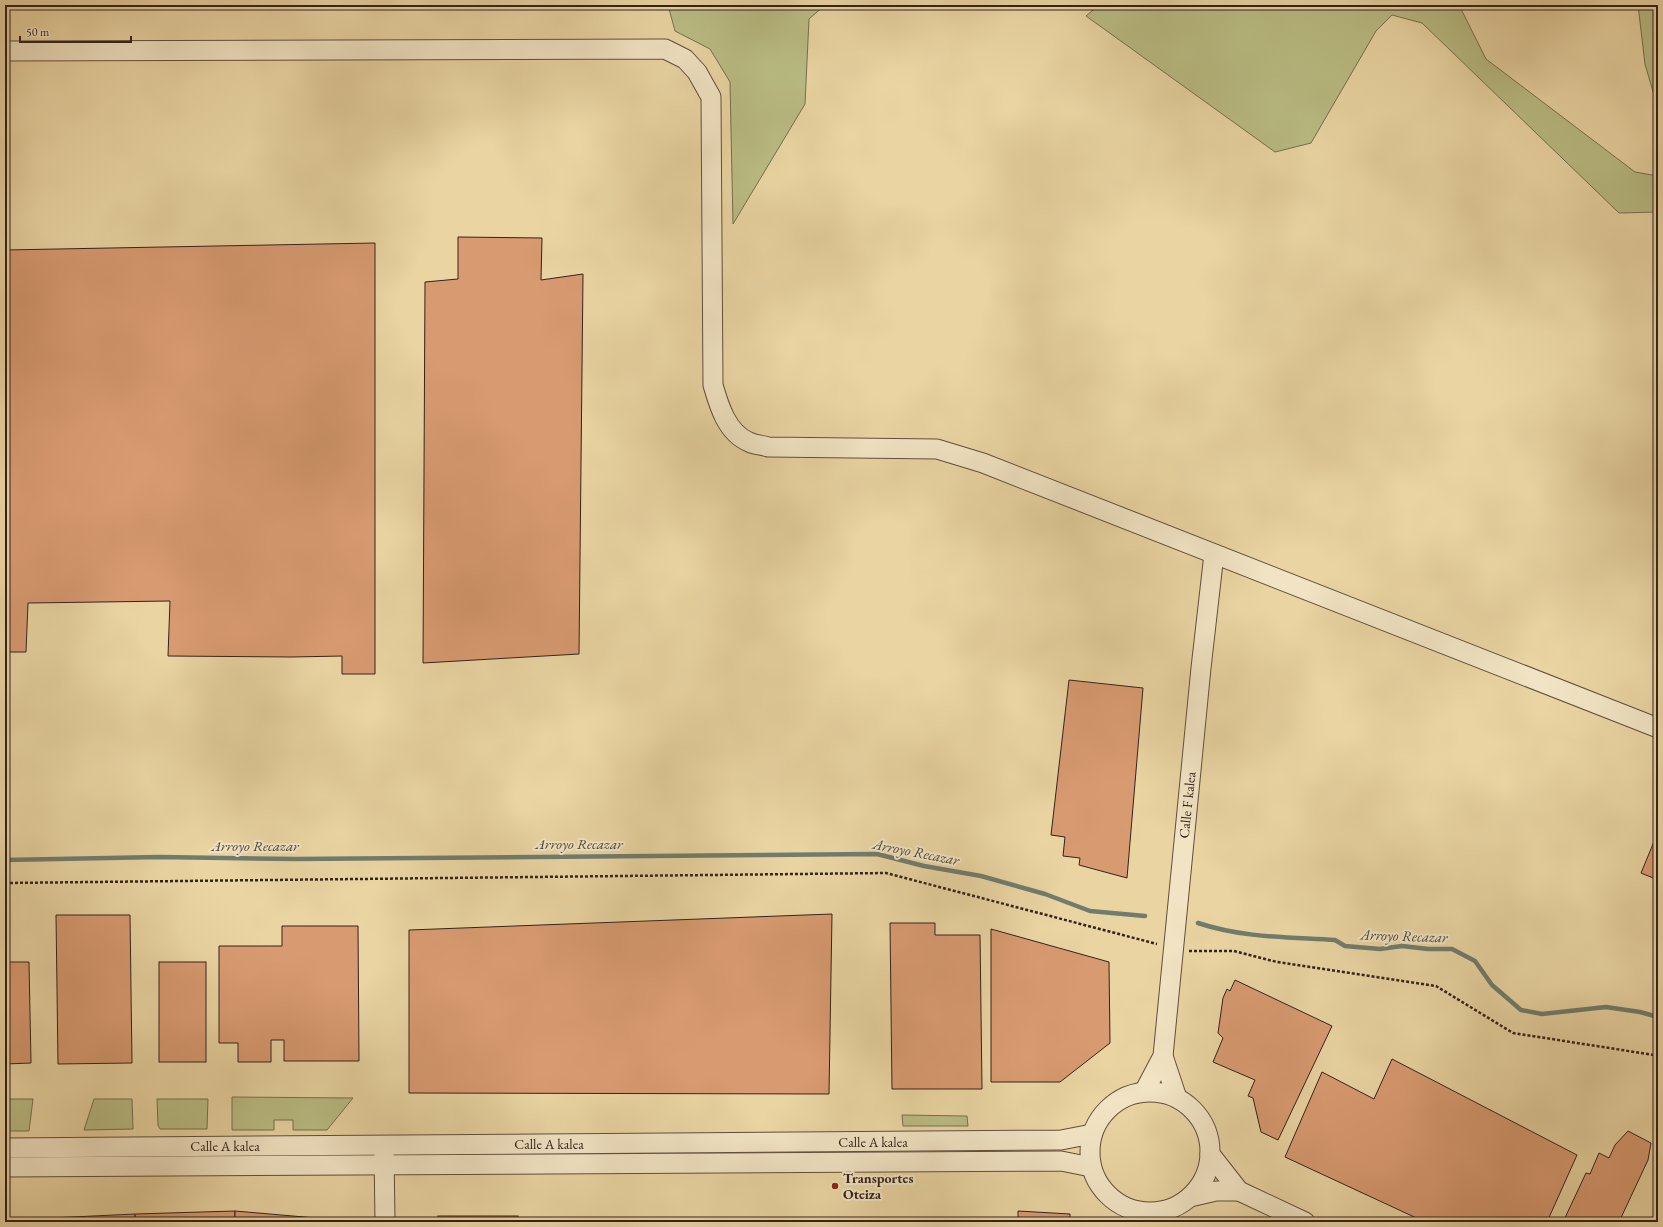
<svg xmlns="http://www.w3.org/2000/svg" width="1663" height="1227" font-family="'EB Garamond',serif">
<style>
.green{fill:#b9bc83;stroke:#766f50}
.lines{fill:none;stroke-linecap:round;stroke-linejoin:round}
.stream{stroke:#707c6d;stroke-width:4.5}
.building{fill:#d89a71;stroke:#34221c}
.minor-casing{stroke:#614e3e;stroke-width:21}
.path{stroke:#34221c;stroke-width:2.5;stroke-dasharray:3 2;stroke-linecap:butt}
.minor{stroke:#f1e3c3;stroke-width:19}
.poi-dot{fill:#8f2418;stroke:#f1e3c3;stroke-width:1.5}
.labels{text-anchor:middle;stroke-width:4;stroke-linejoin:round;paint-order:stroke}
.street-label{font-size:14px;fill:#34221c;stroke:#f1e3c3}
.poi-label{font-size:14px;font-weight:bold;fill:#34221c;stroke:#f1e3c3;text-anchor:start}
.water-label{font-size:15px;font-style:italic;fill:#4d483e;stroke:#f1e3c3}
</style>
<rect width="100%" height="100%" fill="#e9d4a2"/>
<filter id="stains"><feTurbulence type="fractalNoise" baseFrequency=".005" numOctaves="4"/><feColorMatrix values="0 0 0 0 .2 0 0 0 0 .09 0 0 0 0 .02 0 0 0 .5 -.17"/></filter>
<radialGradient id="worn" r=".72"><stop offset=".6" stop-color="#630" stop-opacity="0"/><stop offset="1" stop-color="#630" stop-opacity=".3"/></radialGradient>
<g class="green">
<polygon points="668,5 825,5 809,19 805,104 733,224 730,82 710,49 675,31"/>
<polygon points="1099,5 1459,5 1486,59 1635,172 1658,176 1658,212 1619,213 1422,23 1392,15 1376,31 1311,143 1275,152 1086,16"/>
<polygon points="1638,5 1658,5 1658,103 1656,102 1645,64"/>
<polygon points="232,1097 353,1098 327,1130 293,1130 293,1120 274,1120 274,1130 232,1130"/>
<polygon points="5,1099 33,1099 29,1131 5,1131"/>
<polygon points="94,1099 132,1099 133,1129 84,1130"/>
<polygon points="157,1099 208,1099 207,1129 160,1129 158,1125"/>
<polygon points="902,1115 967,1116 968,1126 903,1126"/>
</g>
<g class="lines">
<g class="stream">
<polyline points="5,860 159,857 296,859 877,854 924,866 981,876 1045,894 1090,911 1145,916"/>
<path d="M1198,923C1243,938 1288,937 1335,940L1345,946L1380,949L1402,946L1428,949H1452L1475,961L1492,985L1521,1010L1542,1014L1606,1007L1640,1012L1658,1017"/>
</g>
</g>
<g class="building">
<polygon points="458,237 542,238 541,280 583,274 579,654 423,663 425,282 458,279"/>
<polygon points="375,243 375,674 342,674 342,656 292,657 168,656 170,601 28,603 26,652 5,652 5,250"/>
<polygon points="1069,680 1143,688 1127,878 1079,865 1080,858 1063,856 1065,837 1051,835"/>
<polygon points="1658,832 1658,880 1641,873"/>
<polygon points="832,914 829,1094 409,1093 409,930"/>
<polygon points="56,915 130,915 132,1063 58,1064"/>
<polygon points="890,923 935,923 935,935 980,935 982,1089 892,1089"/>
<polygon points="282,926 358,926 359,1061 284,1061 284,1040 271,1040 271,1062 238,1062 238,1043 219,1043 219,946 282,946"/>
<polygon points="991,929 1109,962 1110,1043 1060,1082 991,1082"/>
<polygon points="5,962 29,962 31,1063 5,1064"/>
<rect x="159" y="962" width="47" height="100"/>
<polygon points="1235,980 1332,1026 1278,1140 1261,1132 1253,1098 1248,1096 1255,1080 1213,1062 1223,1038 1218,1033 1223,998 1227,989 1230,991"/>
<polygon points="1392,1059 1577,1155 1547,1222 1425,1222 1285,1157 1322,1072 1374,1099"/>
<polygon points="1628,1131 1651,1143 1648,1160 1619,1222 1563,1222 1586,1173 1590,1174 1599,1153 1609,1158 1615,1145"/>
<polygon points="235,1211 235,1222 135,1222 135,1214"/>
<polygon points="235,1211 339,1220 339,1222 235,1222"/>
<polygon points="1018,1211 1070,1214 1070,1222 1018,1222"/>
<polygon points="135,1214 134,1222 29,1222 30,1219"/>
<rect x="438" y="1216" width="80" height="6"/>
<polygon points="697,1218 697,1222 583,1222 583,1220"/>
<rect x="725" y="1218" width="107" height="4"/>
<polygon points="5,1219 30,1219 29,1222 5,1222"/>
</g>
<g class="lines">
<g class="minor-casing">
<g id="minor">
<path d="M5,51L665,49L685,59L697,72L711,97L713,385C719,406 727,433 749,442C755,445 762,445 768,447L937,449L983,463L1658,728"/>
<polyline points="1163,1056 1177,1098"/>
<circle cx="1150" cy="1152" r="60"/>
<polyline points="1144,1092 1163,1056 1201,668 1214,554"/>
<polyline points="5,1148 1061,1140 1092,1134"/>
<polyline points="384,1152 385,1222"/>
<polyline points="1210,1154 1239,1191 1305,1222"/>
<polyline points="5,1167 1061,1161 1091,1167"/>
<polyline points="1190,1197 1216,1191 1239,1191"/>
</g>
</g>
<g class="path">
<polyline points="5,883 886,873 1157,944"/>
<polyline points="1189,951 1234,951 1277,962 1436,986 1513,1033 1654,1055 1658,1057"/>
</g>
<use href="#minor" class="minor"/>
</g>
<circle class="poi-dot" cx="835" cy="1186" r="4"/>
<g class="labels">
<g class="street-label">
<text transform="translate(1187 805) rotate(-84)" y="5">Calle F kalea</text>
<text x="873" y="1147">Calle A kalea</text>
<text x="549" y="1149">Calle A kalea</text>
<text x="225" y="1151">Calle A kalea</text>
</g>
<g class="poi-label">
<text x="843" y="1183">Transportes<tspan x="843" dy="16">Oteiza</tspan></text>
</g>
<g class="water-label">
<text x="579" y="849">Arroyo Recazar</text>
<text x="255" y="851">Arroyo Recazar</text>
<text transform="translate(916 852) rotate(11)" y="5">Arroyo Recazar</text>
<text transform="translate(1404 936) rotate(2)" y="5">Arroyo Recazar</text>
</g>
</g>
<rect width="1663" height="1227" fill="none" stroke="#e9d4a2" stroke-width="20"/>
<rect x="6" y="6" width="1651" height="1215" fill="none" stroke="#34221c" stroke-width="2"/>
<rect x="10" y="10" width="1643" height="1207" fill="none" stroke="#34221c"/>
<path d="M20 36v6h111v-6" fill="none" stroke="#34221c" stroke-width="2"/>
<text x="26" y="36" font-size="12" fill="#34221c" stroke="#f1e3c3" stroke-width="3" paint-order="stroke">50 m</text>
<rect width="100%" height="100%" filter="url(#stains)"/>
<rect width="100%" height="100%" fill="url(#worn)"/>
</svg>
